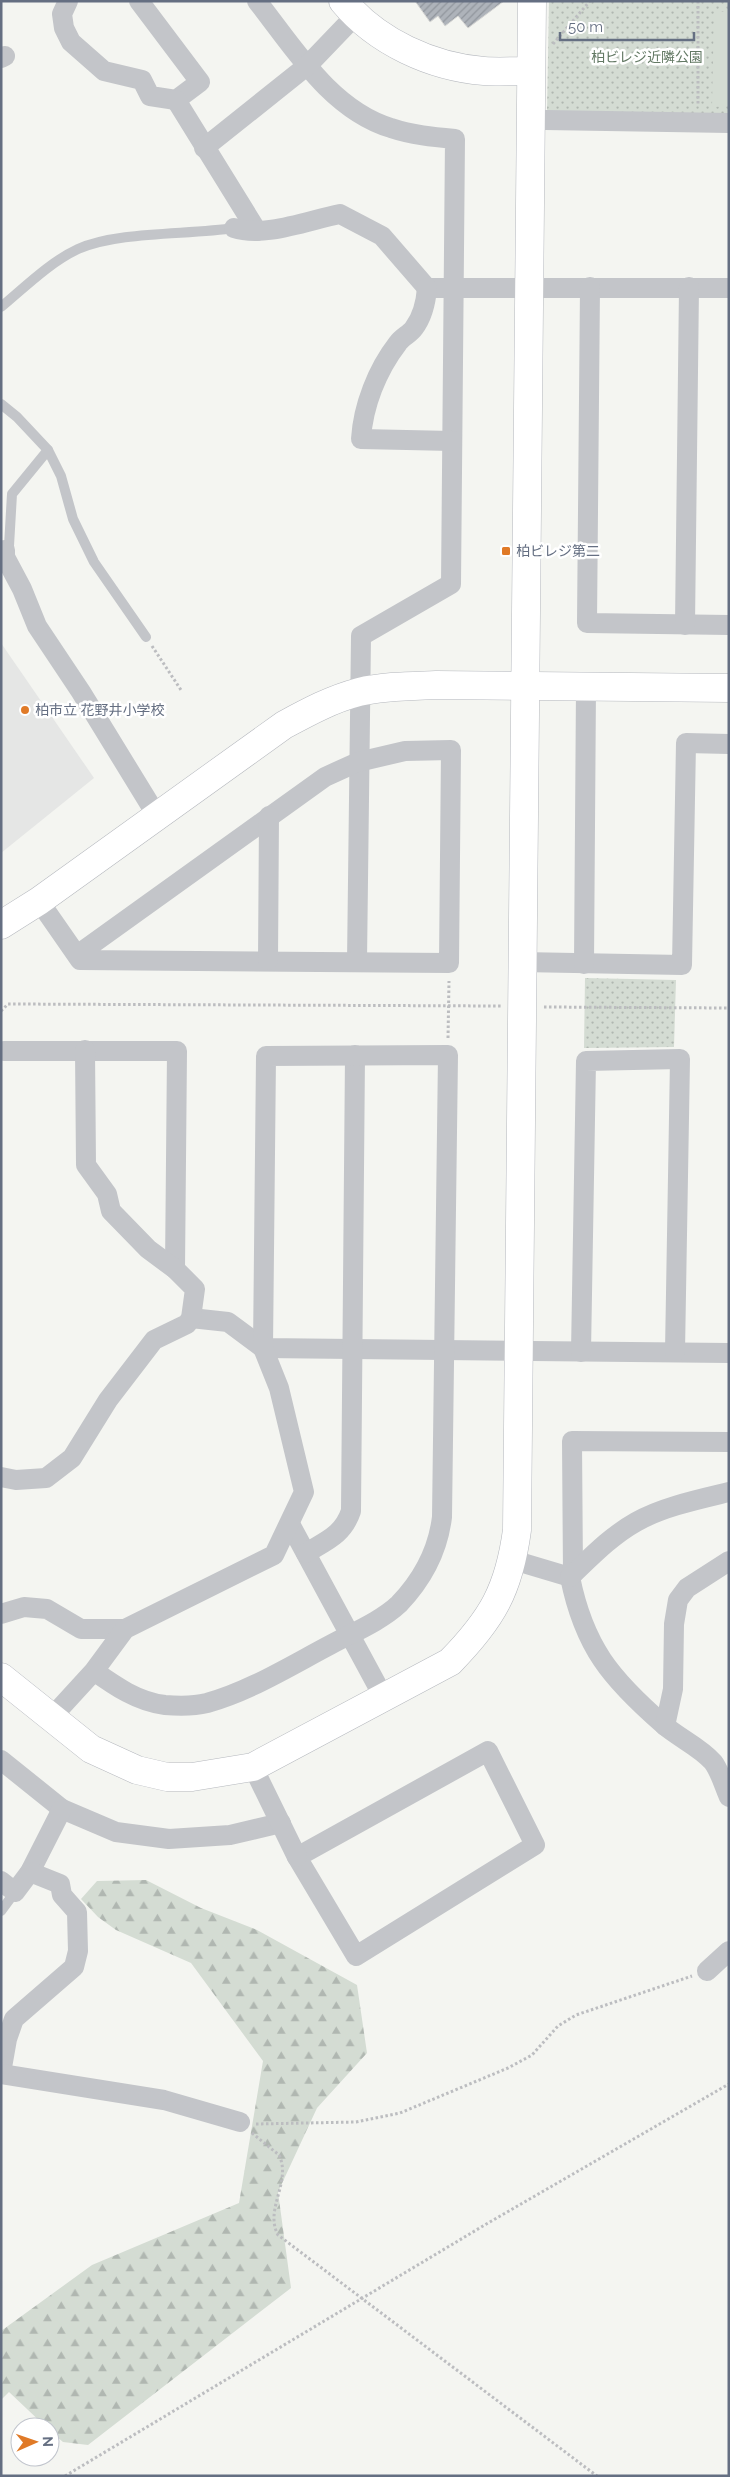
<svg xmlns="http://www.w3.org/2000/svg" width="730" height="2477" font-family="Raleway,'Noto Sans JP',sans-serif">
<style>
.built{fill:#e5e6e5}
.grass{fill:url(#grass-dots)}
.forest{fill:url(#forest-firs)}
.pitch{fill:#d4dcd3}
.building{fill:url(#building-hatch);stroke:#d6d6d4}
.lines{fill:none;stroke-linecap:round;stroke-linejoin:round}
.secondary-casing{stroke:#b5b8be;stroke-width:29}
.path{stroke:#bcbdc0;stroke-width:3;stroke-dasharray:2.5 2.5;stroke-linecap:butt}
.lane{stroke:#c3c5c9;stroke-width:10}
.street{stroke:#c3c5c9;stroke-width:20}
.secondary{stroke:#fff;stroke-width:28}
.poi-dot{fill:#e07a27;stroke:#fff;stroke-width:2}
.labels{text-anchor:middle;stroke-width:5;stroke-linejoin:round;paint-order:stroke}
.park-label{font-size:14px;fill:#637964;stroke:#fff}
.poi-label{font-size:14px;fill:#656f82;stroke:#fff;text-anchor:start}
</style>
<defs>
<pattern id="grass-dots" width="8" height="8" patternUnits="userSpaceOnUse" patternTransform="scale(1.25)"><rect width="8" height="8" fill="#d4dcd3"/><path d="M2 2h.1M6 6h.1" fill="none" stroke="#b0b7b1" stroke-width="1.8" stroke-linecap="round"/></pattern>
<pattern id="forest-firs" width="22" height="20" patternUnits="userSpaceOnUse" patternTransform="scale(1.25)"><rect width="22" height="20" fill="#d4dcd3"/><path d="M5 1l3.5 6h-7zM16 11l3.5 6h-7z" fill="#b0b7b1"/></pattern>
<pattern id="building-hatch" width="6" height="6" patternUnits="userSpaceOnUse" patternTransform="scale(1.25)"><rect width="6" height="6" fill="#aeb3ba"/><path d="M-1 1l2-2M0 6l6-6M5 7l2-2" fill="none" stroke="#91969d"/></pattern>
</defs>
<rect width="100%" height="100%" fill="#f4f5f1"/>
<polygon class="built" points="1,643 94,778 1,853"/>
<g class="grass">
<polygon points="549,1 729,1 729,115 547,112"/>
<polygon points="585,978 676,980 674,1047 584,1048"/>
</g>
<polygon class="forest" points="146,1880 201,1908 257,1930 357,1985 367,2053 317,2108 278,2192 291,2288 88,2445 63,2442 50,2431 50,2427 46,2427 9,2392 1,2400 1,2331 92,2265 239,2203 263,2061 191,1963 116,1930 98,1917 81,1899 97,1881"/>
<polygon class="pitch" points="714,12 729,12 729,106 712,107"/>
<polygon class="building" points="415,1 504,1 468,28 458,16 445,26 438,16 430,22"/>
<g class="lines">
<g class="secondary-casing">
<g id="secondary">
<path d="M343,1C377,42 432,67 484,71C499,72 515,71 530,71"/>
<path d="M1,925L39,901L284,725C308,712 332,699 359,692C384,686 411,686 436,685L729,688"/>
<path d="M1,1677L91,1749L137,1770L167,1777H192L253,1767L450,1662C492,1619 509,1590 517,1530L532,1"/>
</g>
</g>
<g class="path">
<polyline points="698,1 698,106"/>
<polyline points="553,44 590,1"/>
<polyline points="152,646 181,690"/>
<polyline points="544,1007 729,1008"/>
<polyline points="1,1011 8,1004 501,1006"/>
<polyline points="448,1038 449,981"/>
<polyline points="256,2124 356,2122 400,2113 508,2068 532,2055 558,2026 576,2015 692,1976"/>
<path d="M252,2133L279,2155C292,2182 264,2209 278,2235L597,2476"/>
<polyline points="65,2476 488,2223 729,2084"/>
</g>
<g class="lane">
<path d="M1,307C25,287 50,262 78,249C118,231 188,235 234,228"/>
<polyline points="1,404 17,417 48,450 61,476 73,519 94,562 146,637"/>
<polyline points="5,550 9,546 12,494 48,450"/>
<polyline points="1,1911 15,1892"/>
</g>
<g class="street">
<polyline points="68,1 62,14 64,28 71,42 104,71 142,80 150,96 176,100 200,82 139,1"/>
<path d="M257,1C294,48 331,110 391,128C412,135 433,137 455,139L451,584L361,636L357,962"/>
<polyline points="1,58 5,56"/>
<polyline points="176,100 257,231"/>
<polyline points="545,120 729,123"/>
<polyline points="204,148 308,65 355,16"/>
<path d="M234,228C264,238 309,220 340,214L382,236L427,288H729"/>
<polyline points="590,287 587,623 729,625"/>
<path d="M427,288C426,301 423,316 414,328C410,334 402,337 398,343C377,370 363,406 361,439L452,441"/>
<polyline points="5,550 5,557 22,589 37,626 81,692 157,816"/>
<polyline points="685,625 689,287"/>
<polyline points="39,901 80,960 449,963 451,750 405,751 358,762 325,777 77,955"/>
<polyline points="268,960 269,816"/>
<polyline points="521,962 682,965 686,743 729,744"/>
<polyline points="584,964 586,687"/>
<polyline points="4,1051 177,1051 175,1269"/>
<polyline points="191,1318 228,1322 263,1348 729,1353"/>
<polyline points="581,1352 586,1061 680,1059 675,1352"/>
<polyline points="1,1477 16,1480 46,1478 72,1458 108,1400 154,1340 187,1324 191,1318 195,1289 175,1269 148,1249 111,1211 107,1194 86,1165 85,1050"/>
<polyline points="290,1524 384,1698"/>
<path d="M306,1553C326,1541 343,1535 351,1511L355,1055"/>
<polyline points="513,1560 570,1577"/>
<polyline points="573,1574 572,1441 729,1442"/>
<path d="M570,1577C584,1647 611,1679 664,1725C679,1738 700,1747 713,1762C720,1771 724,1786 729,1797"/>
<path d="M570,1577C591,1557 611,1536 636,1522C662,1507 700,1499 729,1492"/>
<polyline points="1,1614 24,1607 47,1609 81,1629 125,1629"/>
<path d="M51,1718L94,1671L125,1629L274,1555L304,1492L279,1388L263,1348L266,1056L448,1055L442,1517C438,1550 422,1580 399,1604C381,1621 352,1633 330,1645C290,1666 250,1691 207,1703C195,1706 177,1706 165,1705C138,1702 115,1686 94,1671"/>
<polyline points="665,1726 673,1689 674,1624 678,1600 687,1588 729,1561"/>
<polygon points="488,1751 535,1845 356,1956 297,1857"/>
<polyline points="1,1760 62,1809 116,1832 169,1839 230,1835 281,1823"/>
<polyline points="253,1767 297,1857"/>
<polyline points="1,1881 15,1892 30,1872 62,1809"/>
<polyline points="707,1971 729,1951"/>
<polyline points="1,2073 7,2039 14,2019 74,1967 78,1951 77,1912 62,1895 60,1884 30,1872"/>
<polyline points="1,2074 164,2100 240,2122"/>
</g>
<use href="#secondary" class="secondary"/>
</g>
<g class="poi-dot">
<rect x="501" y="546" width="10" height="10" rx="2.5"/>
<circle cx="25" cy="710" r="5"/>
</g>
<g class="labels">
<g class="park-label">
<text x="647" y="62">柏ビレジ近隣公園</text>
</g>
<g class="poi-label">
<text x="516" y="556">柏ビレジ第二</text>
<text x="35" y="715">柏市立 花野井小学校</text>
</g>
</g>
<rect width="730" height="2477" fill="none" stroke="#656f82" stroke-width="5"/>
<g transform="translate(35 2442) rotate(88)"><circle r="24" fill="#ffffff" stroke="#c1c5cd"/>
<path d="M0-4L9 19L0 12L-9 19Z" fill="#e07a27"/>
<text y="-8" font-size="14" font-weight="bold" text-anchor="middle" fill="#656f82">N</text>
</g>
<path d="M560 32v8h134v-8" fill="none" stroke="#656f82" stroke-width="2.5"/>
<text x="568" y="32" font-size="15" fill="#656f82" stroke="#ffffff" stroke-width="4" paint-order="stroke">50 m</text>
</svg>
